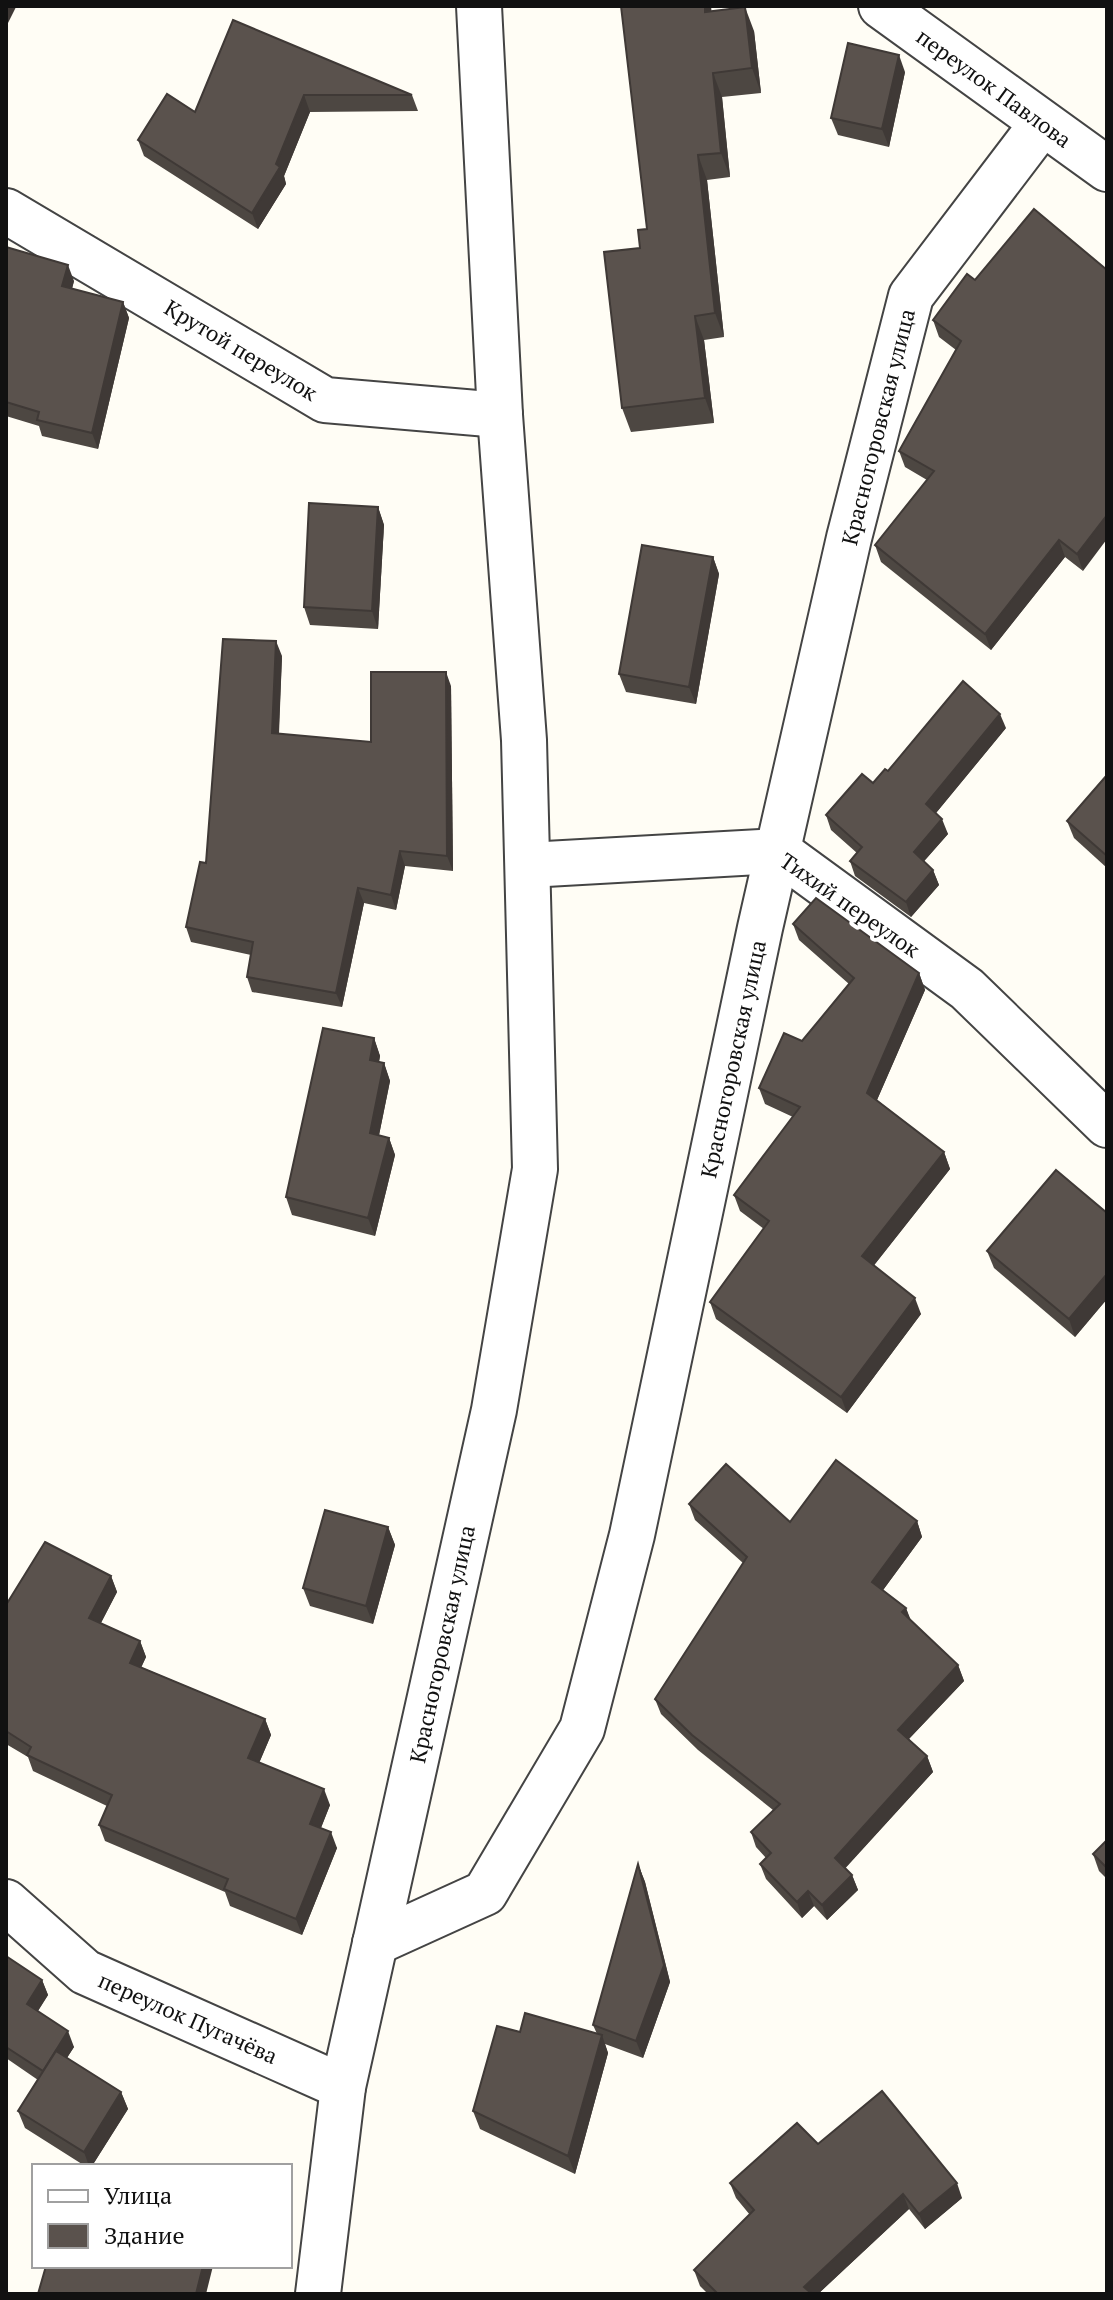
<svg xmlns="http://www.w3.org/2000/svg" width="1113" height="2300" font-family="'PT Serif',serif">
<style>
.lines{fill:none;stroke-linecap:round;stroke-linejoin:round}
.minor-casing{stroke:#444;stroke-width:48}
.tertiary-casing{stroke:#444;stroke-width:48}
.minor{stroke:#fff;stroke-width:44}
.tertiary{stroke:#fff;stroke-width:44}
.wall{fill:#4d4742}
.shaded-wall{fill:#3f3936}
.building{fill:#5a524d;stroke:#3f3936;stroke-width:2}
.labels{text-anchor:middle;stroke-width:8;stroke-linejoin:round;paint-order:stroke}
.street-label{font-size:22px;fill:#111;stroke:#fff}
</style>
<rect width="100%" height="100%" fill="#fffdf5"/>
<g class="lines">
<g class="minor-casing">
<g id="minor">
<polyline points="881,6 1107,169"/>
<polyline points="6,211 325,400 500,415"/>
<polyline points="528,865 778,851 967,989 1107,1125"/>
<polyline points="6,1902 85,1972 343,2087"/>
<polyline points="375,1943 485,1893 582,1729 632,1535 760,928 849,538 911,296 1041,125"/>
</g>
</g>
<g class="tertiary-casing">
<polyline id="tertiary" points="318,2294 343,2087 494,1410 535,1169 524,740 500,415 479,6"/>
</g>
<use href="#minor" class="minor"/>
<use href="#tertiary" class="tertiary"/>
</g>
<g class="wall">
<polygon points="621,6 711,6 711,11 754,31 761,93 722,97 730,177 707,180 724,337 704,340 714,423 631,432 622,408 647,229"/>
<polygon points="233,20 412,95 418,111 310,112 284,176 286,184 258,229 144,156 138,140 195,112"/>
<polygon points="905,72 889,147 838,135 831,118"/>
<polygon points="1034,209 1083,571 1065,557 991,650 881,562 875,545 927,480 905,467 899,451 956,350 939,337 933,320 975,280"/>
<polygon points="6,247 74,281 72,289 123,302 129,318 98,449 42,436 39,426 6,416"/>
<polygon points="378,507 384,525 378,629 310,625 304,607"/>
<polygon points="713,557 719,574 696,704 626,692 619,674"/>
<polygon points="282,656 279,734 371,742 451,686 453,871 405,866 396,910 364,903 342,1007 252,992 247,977 251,955 191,942 186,927 206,863"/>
<polygon points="1006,728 936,813 948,834 924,861 933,870 939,885 911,917 855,876 850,861 857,853 831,830 826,815 873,783 888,771"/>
<polygon points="1107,775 1107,868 1074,838 1067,821"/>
<polygon points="793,924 919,973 925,990 877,1100 944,1152 950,1169 874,1265 921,1314 847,1413 716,1319 710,1302 764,1229 740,1211 734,1195 793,1117 765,1104 759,1088 802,1041 849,984 799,940"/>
<polygon points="374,1038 380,1056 379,1062 384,1063 390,1081 379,1135 389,1138 395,1155 375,1236 292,1215 286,1197"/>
<polygon points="1107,1213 1107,1299 1075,1337 994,1268 987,1251"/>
<polygon points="689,1504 790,1522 917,1521 922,1537 883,1590 906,1608 910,1620 958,1665 964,1681 909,1739 927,1756 933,1772 845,1868 852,1875 858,1890 827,1920 814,1906 802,1918 766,1879 760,1864 766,1858 756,1847 751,1832 773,1810 698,1750 661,1714 655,1699 743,1563 695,1520"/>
<polygon points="388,1527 395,1545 373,1624 310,1606 303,1588"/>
<polygon points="111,1576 117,1592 101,1623 140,1641 146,1657 141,1667 265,1719 271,1735 259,1763 330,1805 321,1828 337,1848 302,1935 230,1906 225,1892 105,1841 99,1825 107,1806 33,1771 28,1757 6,1744 6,1605"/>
<polygon points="1107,1840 1107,1879 1099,1871 1093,1854"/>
<polygon points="638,1864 645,1882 670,1982 643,2058 605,2044 608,2053 575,2174 480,2129 473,2111 597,2034 593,2025"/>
<polygon points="6,1956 42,1980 48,1995 38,2011 74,2047 67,2058 121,2092 128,2109 92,2166 85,2166 25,2128 18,2111 38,2080 6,2058"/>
<polygon points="818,2144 962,2198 925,2229 909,2209 818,2294 708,2294 700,2286 694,2270 750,2215 736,2198 730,2183"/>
</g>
<g class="shaded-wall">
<polygon points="6,6 16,7 6,27"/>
<polygon points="705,6 711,6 714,36 705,12"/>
<polygon points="745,7 754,31 761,93 752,68"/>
<polygon points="899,55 905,72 889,147 882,129"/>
<polygon points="713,73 722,97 730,177 721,153"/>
<polygon points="304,95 310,112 284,176 286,184 258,229 252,213 276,164"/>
<polygon points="698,155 707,180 724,337 715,313"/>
<polygon points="68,265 74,281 68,302 62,286"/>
<polygon points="123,302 129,318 98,449 92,433"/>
<polygon points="695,316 704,340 714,423 705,398"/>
<polygon points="378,507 384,525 378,629 372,611"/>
<polygon points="1107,515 1107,539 1083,571 1077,554"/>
<polygon points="1059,540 1065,557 991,650 985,634"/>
<polygon points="713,557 719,574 696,704 689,687"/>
<polygon points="276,641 282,656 278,748 272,733"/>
<polygon points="446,672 451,686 453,871 447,856"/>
<polygon points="1000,714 1006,728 931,819 926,804"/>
<polygon points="942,819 948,834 919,867 914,852"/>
<polygon points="400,851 405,866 396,910 391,895"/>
<polygon points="933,870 939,885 911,917 906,902"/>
<polygon points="358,888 364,903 342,1007 336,993"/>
<polygon points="919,973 925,990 873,1109 867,1093"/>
<polygon points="374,1038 380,1056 376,1078 370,1060"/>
<polygon points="384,1063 390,1081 376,1150 370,1133"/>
<polygon points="389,1138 395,1155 375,1236 368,1218"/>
<polygon points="944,1152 950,1169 868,1273 862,1256"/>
<polygon points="1107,1274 1107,1299 1075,1337 1069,1319"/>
<polygon points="915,1298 921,1314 847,1413 841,1397"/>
<polygon points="917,1521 922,1537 878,1597 872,1582"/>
<polygon points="388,1527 395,1545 373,1624 366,1606"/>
<polygon points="111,1576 117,1592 95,1634 89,1618"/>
<polygon points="906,1608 912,1623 902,1612"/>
<polygon points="140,1641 146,1657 136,1679 130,1663"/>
<polygon points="958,1665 964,1681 903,1745 898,1730"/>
<polygon points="265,1719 271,1735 254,1775 248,1758"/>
<polygon points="927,1756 933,1772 841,1873 835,1858"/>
<polygon points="324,1789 330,1805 316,1840 310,1824"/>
<polygon points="331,1832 337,1848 302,1935 296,1919"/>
<polygon points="638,1864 645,1882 670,1982 643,2058 636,2041"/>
<polygon points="852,1875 858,1890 827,1920 822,1905"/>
<polygon points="808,1891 814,1906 802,1918 797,1902"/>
<polygon points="42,1980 48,1995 32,2020 27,2004"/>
<polygon points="68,2031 74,2047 48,2086 43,2071"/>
<polygon points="602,2035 608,2053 575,2174 568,2156"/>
<polygon points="121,2092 128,2109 92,2166 89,2166 84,2152"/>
<polygon points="957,2183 962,2198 925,2229 919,2214"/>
<polygon points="903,2194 909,2209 818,2294 807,2294 804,2287"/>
<polygon points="203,2266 213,2266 206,2294 196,2294"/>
</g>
<g class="building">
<polygon points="621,6 705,6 705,12 745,7 752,68 713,73 721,153 698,155 715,313 695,316 705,398 622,408 604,252 640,248 638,230 647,229"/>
<polygon points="233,20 412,95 304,95 276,164 280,167 252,213 138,140 167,94 195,112"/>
<polygon points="848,43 899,55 882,129 831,118"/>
<polygon points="1034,209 1107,270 1107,515 1077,554 1059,540 985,634 875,545 934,471 899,451 961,341 933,320 967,274 975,280"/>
<polygon points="6,247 68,265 62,286 123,302 92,433 37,420 39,412 6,402"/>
<polygon points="309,503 378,507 372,611 304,607"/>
<polygon points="642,545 713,557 689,687 619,674"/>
<polygon points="223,639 276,641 272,733 371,742 371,672 446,672 447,856 400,851 391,895 358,888 336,993 247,977 253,942 186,927 200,862 206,863"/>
<polygon points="963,681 1000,714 926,804 942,819 914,852 933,870 906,902 850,861 862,847 826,815 862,774 873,783 885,769 888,771"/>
<polygon points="1107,775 1107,856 1067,821"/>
<polygon points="816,898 919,973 867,1093 944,1152 862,1256 915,1298 841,1397 710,1302 769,1221 734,1195 800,1107 759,1088 784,1033 802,1041 854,978 793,924"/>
<polygon points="323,1028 374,1038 370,1060 384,1063 370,1133 389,1138 368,1218 286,1197"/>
<polygon points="1056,1170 1107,1213 1107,1274 1069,1319 987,1251"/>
<polygon points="836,1460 917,1521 872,1582 906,1608 902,1612 958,1665 898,1730 927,1756 835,1858 852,1875 822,1905 808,1891 797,1902 760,1864 771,1853 751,1832 780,1804 692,1735 655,1699 747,1557 689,1504 726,1464 790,1522"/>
<polygon points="325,1510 388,1527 366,1606 303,1588"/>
<polygon points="45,1542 111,1576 89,1618 140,1641 130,1663 265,1719 248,1758 324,1789 310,1824 331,1832 296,1919 224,1889 228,1879 99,1825 112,1795 27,1755 31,1747 6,1731 6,1605"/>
<polygon points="1107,1840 1107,1868 1093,1854"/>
<polygon points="638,1864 664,1965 636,2041 593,2025"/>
<polygon points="6,1956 42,1980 27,2004 68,2031 43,2071 6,2047"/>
<polygon points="525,2013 602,2035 568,2156 473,2111 497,2026 520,2032"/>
<polygon points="56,2051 121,2092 84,2152 18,2111"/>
<polygon points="882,2091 957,2183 919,2214 903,2194 804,2287 812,2294 718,2294 694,2270 754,2210 730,2183 797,2123 818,2144"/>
<polygon points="46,2266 203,2266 196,2294 38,2294"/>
</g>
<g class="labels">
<g class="street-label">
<text transform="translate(994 88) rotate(36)" y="8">переулок Павлова</text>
<text transform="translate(241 350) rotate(31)" y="8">Крутой переулок</text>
<text transform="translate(878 427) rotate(-76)" y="8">Красногоровская улица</text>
<text transform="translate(850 905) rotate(35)" y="8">Тихий переулок</text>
<text transform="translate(733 1059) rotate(-78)" y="8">Красногоровская улица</text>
<text transform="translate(442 1644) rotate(-78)" y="8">Красногоровская улица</text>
<text transform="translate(188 2018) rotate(24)" y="8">переулок Пугачёва</text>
</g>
</g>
<rect width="1113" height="2300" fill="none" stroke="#111111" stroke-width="16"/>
<rect x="32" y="2164" width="260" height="104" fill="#ffffff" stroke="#a0a0a0" stroke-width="2"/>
<rect x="48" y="2190" width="40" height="12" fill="#ffffff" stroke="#a0a0a0" stroke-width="2"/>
<text x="104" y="2204" font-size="24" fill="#111111">Улица</text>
<rect x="48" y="2224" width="40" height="24" fill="#5a524d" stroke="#a0a0a0" stroke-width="2"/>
<text x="104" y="2244" font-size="24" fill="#111111">Здание</text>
</svg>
